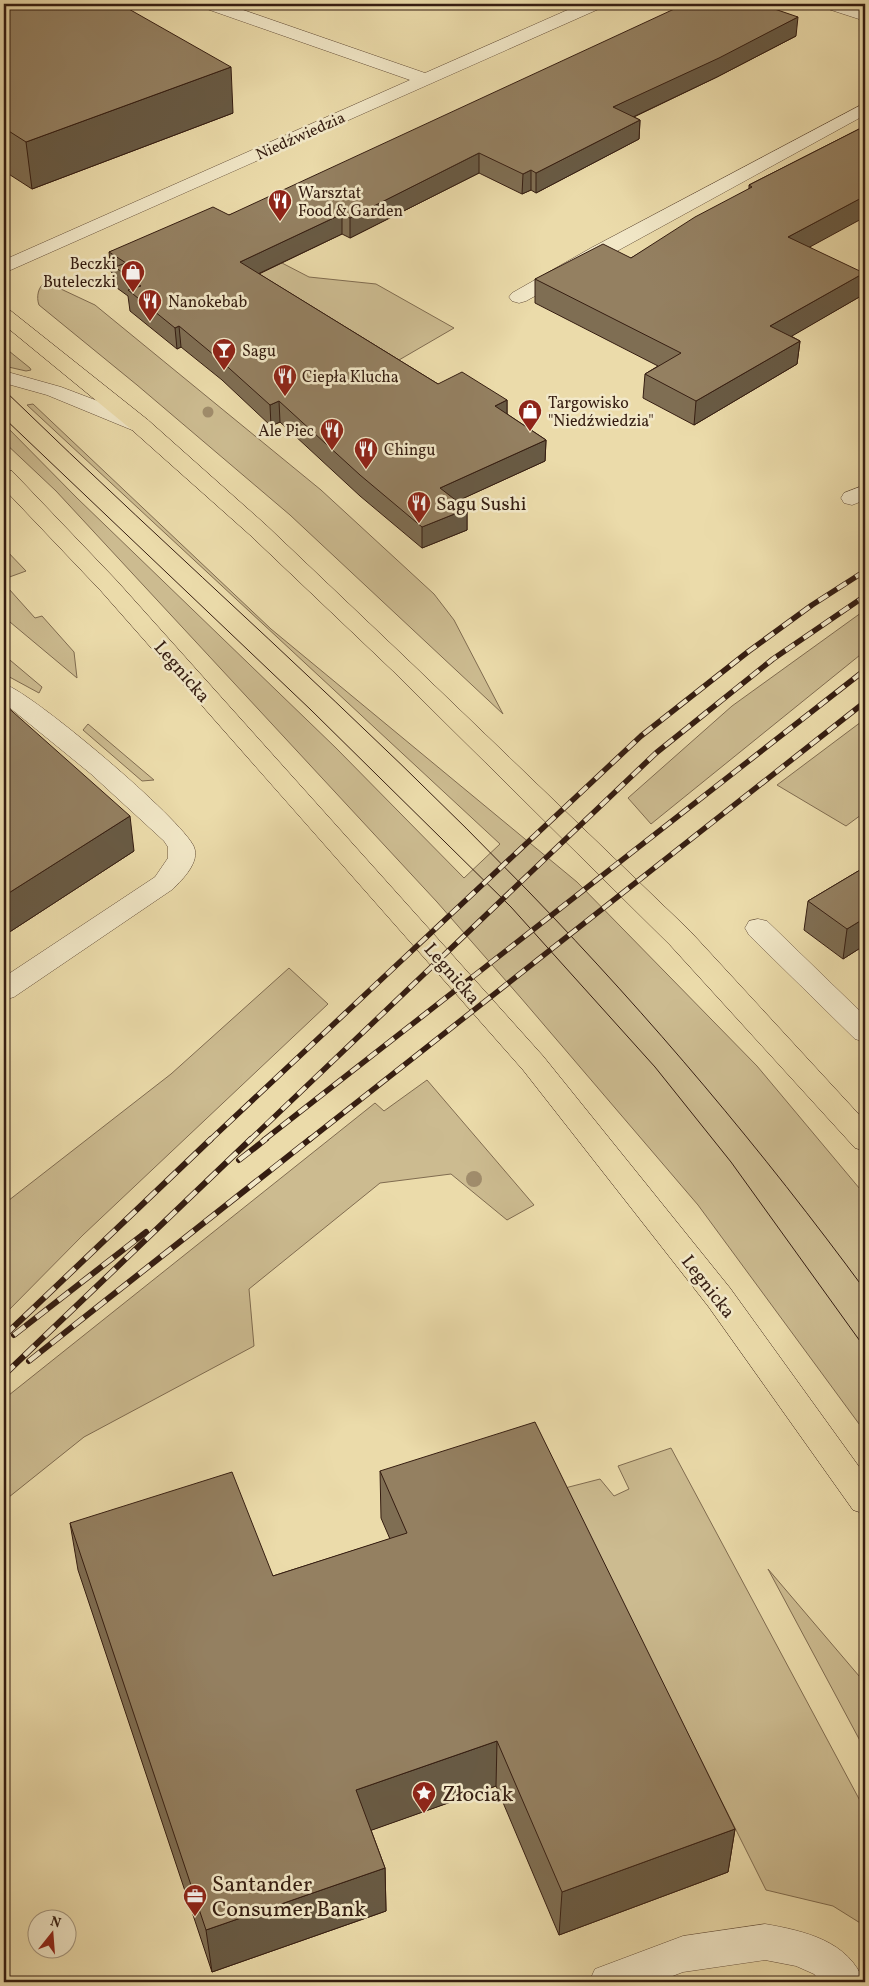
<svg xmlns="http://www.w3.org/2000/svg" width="869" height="1986" font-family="Vollkorn,serif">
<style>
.green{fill:#ccbb90;stroke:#806c50}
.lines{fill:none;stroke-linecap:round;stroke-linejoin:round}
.minor-casing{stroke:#624c37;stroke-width:1}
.major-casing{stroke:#351d11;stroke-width:1}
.minor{fill:#f2e8c8;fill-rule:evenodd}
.major{fill:#ebdbaa;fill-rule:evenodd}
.tram{stroke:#351d11;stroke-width:1}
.rail-far1-casing{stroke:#351d11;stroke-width:5.5}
.rail-casing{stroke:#351d11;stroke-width:6}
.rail-far1{stroke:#f2e8c8;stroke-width:4;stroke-dasharray:11;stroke-linecap:butt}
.rail{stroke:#f2e8c8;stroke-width:4.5;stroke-dasharray:14;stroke-linecap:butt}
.tree{fill:#a08c6b}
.wall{fill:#7f6e53;stroke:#351d11}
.shaded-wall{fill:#685a44;stroke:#351d11}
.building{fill:#948061;stroke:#351d11}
.labels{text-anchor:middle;stroke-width:5;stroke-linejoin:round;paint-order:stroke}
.far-street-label{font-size:16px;fill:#351d11;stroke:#f2e8c8}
.far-poi-label{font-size:16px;fill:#351d11;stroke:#f2e8c8;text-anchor:start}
.poi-label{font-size:19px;fill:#351d11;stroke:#f2e8c8;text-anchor:start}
.street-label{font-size:19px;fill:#351d11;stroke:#f2e8c8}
.near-poi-label{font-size:22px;fill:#351d11;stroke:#f2e8c8;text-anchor:start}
</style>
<rect width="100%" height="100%" fill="#ebdbaa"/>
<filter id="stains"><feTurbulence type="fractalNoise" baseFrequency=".004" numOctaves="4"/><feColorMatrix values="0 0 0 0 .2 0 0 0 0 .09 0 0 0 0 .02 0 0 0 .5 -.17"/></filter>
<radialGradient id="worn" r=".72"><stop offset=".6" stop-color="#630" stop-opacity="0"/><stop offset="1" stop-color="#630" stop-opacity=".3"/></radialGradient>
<g class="green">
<polygon points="255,249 309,277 376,284 454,328 399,360 233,258"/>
<path d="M46,282L95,305L321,490L434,594L454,620L503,714L290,515L137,385L39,305C36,297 38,286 46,282Z"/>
<polygon points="4,347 30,368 31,370 26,371 4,366"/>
<polygon points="33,404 271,629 577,882 757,1066 865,1195 865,1432 698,1205 521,998 437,902 56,491 4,442 4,424 77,498 336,748 464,878 500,844 27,405"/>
<polygon points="4,548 26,571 4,579"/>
<polygon points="9,589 35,618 42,616 74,652 77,678 4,617 4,591"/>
<polygon points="865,610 865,651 651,824 628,798 732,706"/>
<polygon points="4,655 42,687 39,693 4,674"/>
<polygon points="865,719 865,812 846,826 777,785"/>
<polygon points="88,724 154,780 142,781 83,730"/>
<polygon points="289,968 328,1004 83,1235 4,1315 4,1204 171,1074"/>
<polygon points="427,1080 534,1205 507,1220 451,1174 380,1183 249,1289 254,1346 84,1437 4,1501 4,1399 375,1103 384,1111"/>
<polygon points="671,1448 865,1810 865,1926 833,1906 766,1890 565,1488 600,1479 614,1496 629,1489 618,1466"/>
<polygon points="768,1569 865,1683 865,1750"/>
</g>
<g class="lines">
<g class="minor-casing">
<g id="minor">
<polygon points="202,4 226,4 425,73 581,4 603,4 601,8 4,273 4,260 410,80 204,8"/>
<polygon points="823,4 847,4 865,10 865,21 825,8"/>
<polygon points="865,103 865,115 526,301 519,303 512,301 509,297 512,293 591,248"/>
<polygon points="4,371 61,387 148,420 151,425 148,430 140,431 132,430 47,395 4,383"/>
<polygon points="865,485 865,500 852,505 844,503 841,498 844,493"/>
<path d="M4,684C32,692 183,820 194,847C200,862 183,879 173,889L14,997L4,1000V977L155,877L168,858V847L164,841L91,774L4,703Z"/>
<polygon points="758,919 767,921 865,1016 865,1042 855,1039 749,935 745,928 749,921"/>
<path d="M765,1924C805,1931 849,1941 864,1982H821L814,1974L796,1966L765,1960L683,1972L657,1982H589L595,1969L683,1936Z"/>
</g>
</g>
<g class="major-casing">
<g id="major">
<polygon points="4,309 11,311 148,420 266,525 409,661 690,931 865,1121 865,1151 855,1148 670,945 393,671 250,535 132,430 4,325"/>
<polygon points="4,469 12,471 117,581 543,1056 730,1288 865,1475 865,1514 853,1510 708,1306 523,1070 101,591 4,489"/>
</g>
</g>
<use href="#minor" class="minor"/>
<use href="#major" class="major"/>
<g class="tram">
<path d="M4,390C178,559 361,718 530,893C651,1018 762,1150 865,1290"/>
<polyline points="4,418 311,710 511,907 655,1067 731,1162 865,1348"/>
</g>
<g class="rail-far1-casing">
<g id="rail-far1">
<polyline points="210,1140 641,736 749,651 812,605 865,571"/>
<polyline points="250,1140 656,753 773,659 865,596"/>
<polyline points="264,1140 865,670"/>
<polyline points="309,1140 865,702"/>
</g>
</g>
<g class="rail-casing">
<g id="rail">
<polyline points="239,1160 266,1139"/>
<polyline points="14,1335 146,1232"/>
<polyline points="4,1336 211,1139"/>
<polyline points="29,1361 310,1139"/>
<polyline points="4,1375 251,1139"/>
</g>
</g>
<use href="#rail-far1" class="rail-far1"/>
<use href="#rail" class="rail"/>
</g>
<g class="tree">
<circle cx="208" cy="412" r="5.5"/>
<circle cx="474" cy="1179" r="8"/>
</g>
<g class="wall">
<polygon points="4,4 233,113 32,189 4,171"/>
<polygon points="796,36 717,77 634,117 640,120 639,139 536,193 531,190 522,194 479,173 350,238 342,234 259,274 438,384 507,400 507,414 546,440 545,461 457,501 467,509 467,530 422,548 360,496 280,422 271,426 222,380 181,347 177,349 130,311 128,296 117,288 116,275 111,272 109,252 229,215"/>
<polygon points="865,126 810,247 861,296 791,336 800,341 797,364 694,425 643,398 645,374 658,366 535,303 535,279 631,258 749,189 749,185"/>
<polygon points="4,704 134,851 8,933 4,930"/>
<polygon points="865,867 865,945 843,959 804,930 808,901"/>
<polygon points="380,1471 735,1829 728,1872 559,1935 496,1786 371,1830 385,1868 386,1911 212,1972 78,1570 70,1523 273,1576 390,1539 381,1518"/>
</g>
<g class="shaded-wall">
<polygon points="798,17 796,36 717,77 612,127 613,107"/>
<polygon points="231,67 233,113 32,189 26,142"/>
<polygon points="640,120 639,139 536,193 536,173"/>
<polygon points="479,153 479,173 350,238 350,218"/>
<polygon points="531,170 531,190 522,194 523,174"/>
<polygon points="865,196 865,217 786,260 788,237"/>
<polygon points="342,214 342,234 241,282 240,262"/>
<polygon points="864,273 861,296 768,350 770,326"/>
<polygon points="179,326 181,347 177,349 175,328"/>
<polygon points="800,341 797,364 694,425 696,401"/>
<polygon points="507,400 507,421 495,406"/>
<polygon points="279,401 280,422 271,426 270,405"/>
<polygon points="546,440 545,461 440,509 440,488"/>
<polygon points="467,509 467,530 422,548 422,527"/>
<polygon points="130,816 134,851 8,933 4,908 4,896"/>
<polygon points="865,918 865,945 843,959 847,929"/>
<polygon points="497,1741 496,1786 358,1835 356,1790"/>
<polygon points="735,1829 728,1872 559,1935 562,1892"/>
<polygon points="385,1868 386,1911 212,1972 206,1930"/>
</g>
<g class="building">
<polygon points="4,4 120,4 231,67 26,142 4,128"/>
<polygon points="685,4 760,4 798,17 719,58 613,107 640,120 536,173 531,170 523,174 479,153 350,218 342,214 240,262 438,384 462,372 507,400 495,406 546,440 440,488 467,509 422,527 360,475 279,401 270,405 220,360 179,326 175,328 128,290 141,286 115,267 126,263 109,252 213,207 229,215"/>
<polygon points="865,126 865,196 788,237 864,273 770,326 800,341 696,401 645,374 681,353 535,279 603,244 631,258 695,217 752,187 749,185"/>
<polygon points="4,704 130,816 4,896"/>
<polygon points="865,867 865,918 847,929 808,901"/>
<polygon points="535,1422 735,1829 562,1892 497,1741 356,1790 385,1868 206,1930 70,1523 232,1472 273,1576 407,1533 380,1471"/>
</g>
<defs>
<g id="restaurant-pin" transform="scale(1.25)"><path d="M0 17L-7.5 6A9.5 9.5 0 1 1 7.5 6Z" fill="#8f2418" stroke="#f2e8c8"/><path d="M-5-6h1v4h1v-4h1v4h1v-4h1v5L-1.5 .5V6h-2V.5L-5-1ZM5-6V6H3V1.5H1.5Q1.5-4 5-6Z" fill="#fff"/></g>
<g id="shop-pin" transform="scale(1.25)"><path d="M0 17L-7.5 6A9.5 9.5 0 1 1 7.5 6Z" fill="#8f2418" stroke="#f2e8c8"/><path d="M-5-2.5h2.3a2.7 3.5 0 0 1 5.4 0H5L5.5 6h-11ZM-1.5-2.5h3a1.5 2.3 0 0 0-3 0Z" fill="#fff"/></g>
<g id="bar-pin" transform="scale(1.25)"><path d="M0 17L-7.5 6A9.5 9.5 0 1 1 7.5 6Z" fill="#8f2418" stroke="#f2e8c8"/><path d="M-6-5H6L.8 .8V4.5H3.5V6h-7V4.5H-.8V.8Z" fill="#fff"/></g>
<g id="sight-pin" transform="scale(1.25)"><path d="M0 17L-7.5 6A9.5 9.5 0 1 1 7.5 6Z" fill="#8f2418" stroke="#f2e8c8"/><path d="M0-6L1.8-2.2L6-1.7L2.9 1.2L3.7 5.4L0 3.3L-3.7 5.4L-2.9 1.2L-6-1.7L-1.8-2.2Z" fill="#fff"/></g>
<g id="office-pin" transform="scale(1.25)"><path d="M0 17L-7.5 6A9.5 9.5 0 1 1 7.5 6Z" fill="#8f2418" stroke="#f2e8c8"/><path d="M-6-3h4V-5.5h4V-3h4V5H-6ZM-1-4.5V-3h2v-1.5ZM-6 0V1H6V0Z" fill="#fff"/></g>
</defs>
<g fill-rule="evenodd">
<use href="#restaurant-pin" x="280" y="201"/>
<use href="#shop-pin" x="133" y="272"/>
<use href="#restaurant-pin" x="150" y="301"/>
<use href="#bar-pin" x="224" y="350"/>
<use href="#restaurant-pin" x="285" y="376"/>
<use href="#shop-pin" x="530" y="411"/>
<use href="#restaurant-pin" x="332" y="430"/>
<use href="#restaurant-pin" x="366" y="449"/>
<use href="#restaurant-pin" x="419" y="503"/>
<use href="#sight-pin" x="424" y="1793"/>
<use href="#office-pin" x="195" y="1896"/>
</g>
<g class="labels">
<g class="far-street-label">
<text transform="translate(300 135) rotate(-24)" y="6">Niedźwiedzia</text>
</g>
<g class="far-poi-label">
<text x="298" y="198">Warsztat<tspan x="298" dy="18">Food &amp; Garden</tspan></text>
<text x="116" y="269" text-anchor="end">Beczki<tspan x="116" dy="18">Buteleczki</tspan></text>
<text x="168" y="307">Nanokebab</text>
<text x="242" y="356">Sagu</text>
<text x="302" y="382">Ciepła Klucha</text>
<text x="548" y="408">Targowisko<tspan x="548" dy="18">"Niedźwiedzia"</tspan></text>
<text x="314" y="436" text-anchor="end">Ale Piec</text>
<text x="384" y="455">Chingu</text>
</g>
<g class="poi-label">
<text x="436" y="510">Sagu Sushi</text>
</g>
<g class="street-label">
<text transform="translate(183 671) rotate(49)" y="7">Legnicka</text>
<text transform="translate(453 973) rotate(49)" y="7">Legnicka</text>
<text transform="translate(709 1286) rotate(52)" y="7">Legnicka</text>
</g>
<g class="near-poi-label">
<text x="442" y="1801">Złociak</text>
<text x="212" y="1891">Santander<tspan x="212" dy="25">Consumer Bank</tspan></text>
</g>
</g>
<rect width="869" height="1986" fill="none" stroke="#ebdbaa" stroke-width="20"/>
<rect x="5" y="5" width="859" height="1976" fill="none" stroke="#351d11" stroke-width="2.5"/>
<rect x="10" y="10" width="849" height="1966" fill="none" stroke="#351d11"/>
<g transform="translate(52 1934) rotate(17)"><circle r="24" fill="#f2e8c8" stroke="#a6977f"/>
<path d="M0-4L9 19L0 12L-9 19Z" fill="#8f2418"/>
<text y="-8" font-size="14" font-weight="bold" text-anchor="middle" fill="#351d11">N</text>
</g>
<rect width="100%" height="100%" filter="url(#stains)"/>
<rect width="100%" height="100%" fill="url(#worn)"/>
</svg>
